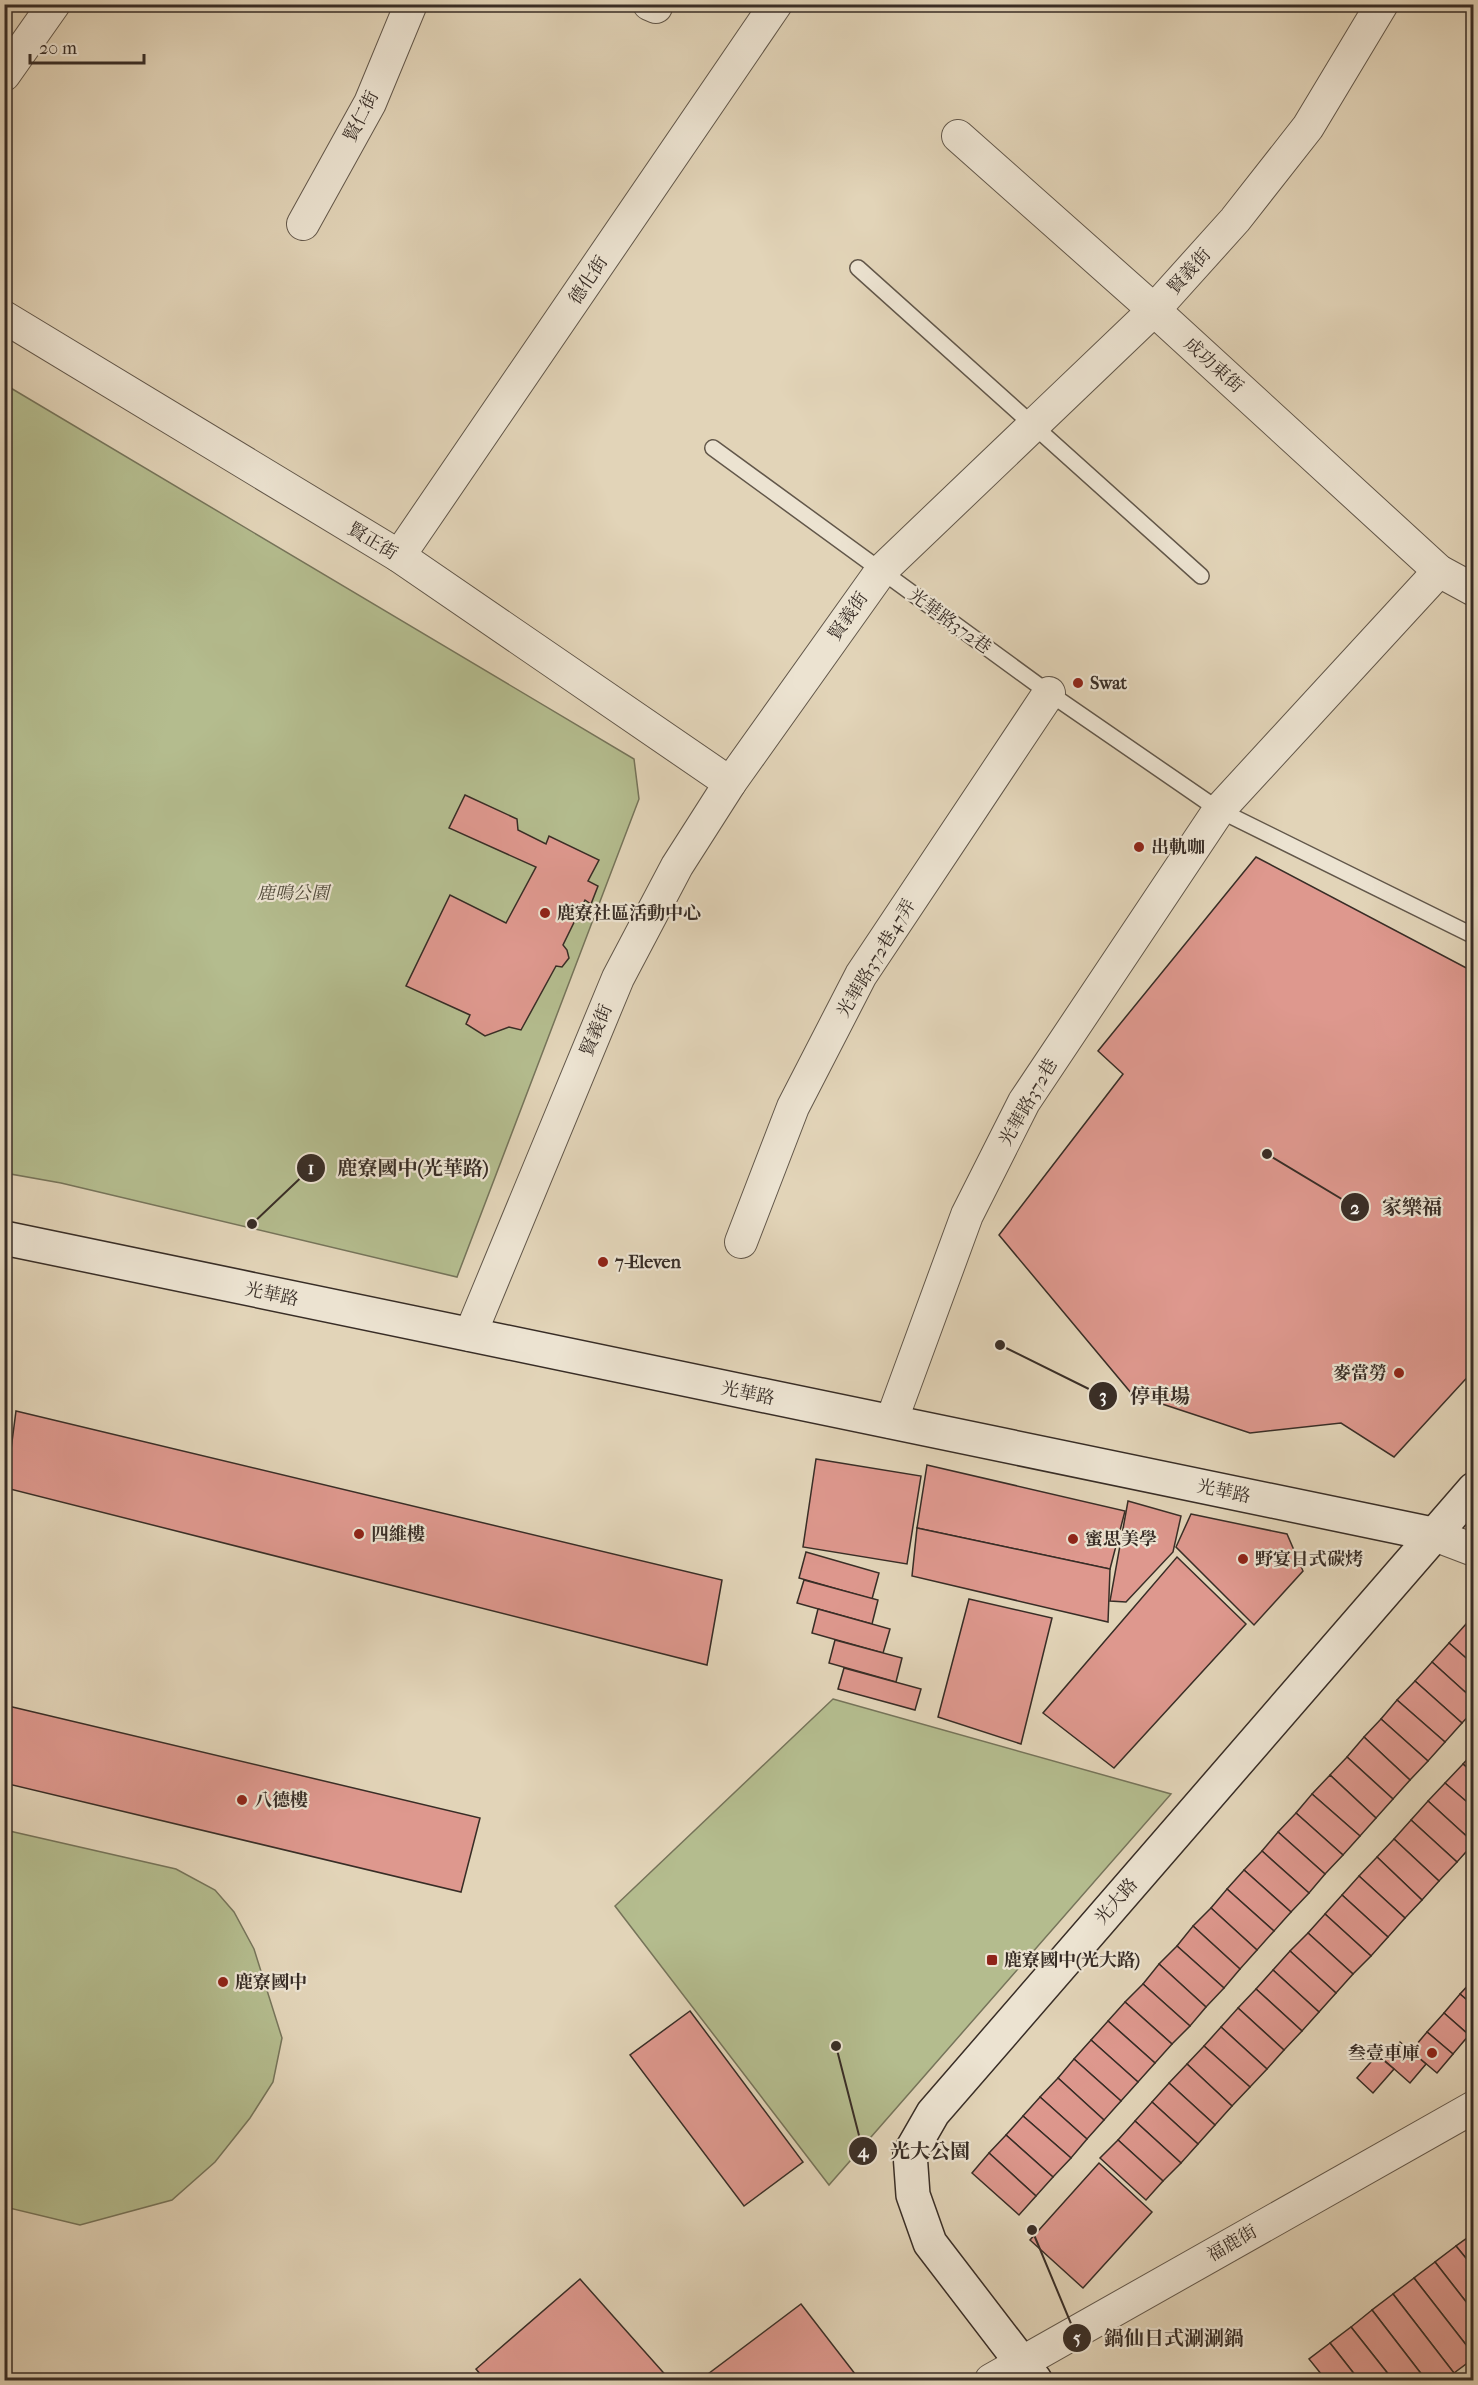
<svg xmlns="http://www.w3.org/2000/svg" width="1478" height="2385" font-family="'IM FELL French Canon','Noto Serif TC',serif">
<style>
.green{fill:#b4bc8e;stroke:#76745a;stroke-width:1.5}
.building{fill:#de988e;stroke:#382d26;stroke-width:1.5}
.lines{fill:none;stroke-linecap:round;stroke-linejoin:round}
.lane-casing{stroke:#62574a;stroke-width:18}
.street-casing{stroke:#62574a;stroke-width:34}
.secondary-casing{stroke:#382d26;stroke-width:36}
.lane{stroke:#ece3d1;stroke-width:15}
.street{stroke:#ece3d1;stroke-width:32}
.secondary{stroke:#ece3d1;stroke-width:33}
.poi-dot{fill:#8f2418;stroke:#ece3d1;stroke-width:2}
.labels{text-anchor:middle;stroke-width:4.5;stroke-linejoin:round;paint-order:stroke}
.street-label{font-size:18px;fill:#382d26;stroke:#ece3d1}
.poi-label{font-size:18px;font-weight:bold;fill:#382d26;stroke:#ece3d1;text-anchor:start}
.park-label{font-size:18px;font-style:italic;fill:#514a3b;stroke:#ece3d1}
.leader{fill:none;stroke:#382d26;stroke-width:2}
.callout-dot{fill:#382d26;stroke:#ece3d1;stroke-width:2}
.mark-label{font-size:18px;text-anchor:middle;font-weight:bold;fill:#fff}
.callout-label{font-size:20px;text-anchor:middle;font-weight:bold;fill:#382d26;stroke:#ece3d1;stroke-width:4.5;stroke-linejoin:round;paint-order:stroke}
</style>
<rect width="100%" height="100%" fill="#e2d4b8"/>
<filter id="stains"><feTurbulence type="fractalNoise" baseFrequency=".00333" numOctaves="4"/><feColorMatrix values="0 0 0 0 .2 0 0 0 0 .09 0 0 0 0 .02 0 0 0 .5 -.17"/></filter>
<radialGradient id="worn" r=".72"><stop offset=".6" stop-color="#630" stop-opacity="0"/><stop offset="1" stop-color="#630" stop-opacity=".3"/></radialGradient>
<g class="green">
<polygon points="4,384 634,759 639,799 457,1277 61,1183 5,1173"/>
<polygon points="833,1699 1171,1794 829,2185 615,1906"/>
<polygon points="5,1830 176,1869 215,1890 234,1912 254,1949 282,2038 273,2082 250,2118 215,2162 172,2200 80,2225 5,2207"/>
</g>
<g class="building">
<polygon points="465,795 517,819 518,830 546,844 549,836 599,860 588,881 598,886 591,904 585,900 563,945 567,950 569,958 562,967 556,966 521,1030 509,1027 485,1036 466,1024 470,1015 406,986 450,895 506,923 536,867 449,828"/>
<polygon points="1256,857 1474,972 1474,1370 1394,1457 1341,1423 1250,1433 1132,1394 999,1235 1123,1074 1098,1051"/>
<polygon points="16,1411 722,1580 707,1665 6,1488"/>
<polygon points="816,1459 921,1476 907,1564 803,1547"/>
<polygon points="927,1465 1125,1511 1110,1569 917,1528"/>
<polygon points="1128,1501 1181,1516 1173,1552 1126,1602 1110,1601"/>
<polygon points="1191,1514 1287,1534 1303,1571 1254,1625 1176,1547"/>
<polygon points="917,1528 1110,1569 1108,1622 912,1576"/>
<polygon points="806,1552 879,1573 872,1599 799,1578"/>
<polygon points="1177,1557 1246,1624 1114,1768 1043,1713"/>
<polygon points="804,1580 878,1600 872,1624 797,1603"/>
<polygon points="969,1599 1052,1618 1021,1744 938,1717"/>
<polygon points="818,1609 890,1629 883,1653 812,1633"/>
<polygon points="1466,1624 1474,1631 1474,1665 1449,1643"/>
<polygon points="835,1640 902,1658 896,1682 829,1663"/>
<polygon points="1449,1643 1474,1665 1474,1700 1432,1662"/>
<polygon points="1432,1662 1474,1700 1474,1710 1462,1723 1415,1681"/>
<polygon points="844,1668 921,1689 915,1710 838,1689"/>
<polygon points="1415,1681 1462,1723 1445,1742 1397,1700"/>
<polygon points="1397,1700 1445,1742 1428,1761 1381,1719"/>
<polygon points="4,1705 480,1818 461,1892 4,1783"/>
<polygon points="1381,1719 1428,1761 1410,1780 1364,1737"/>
<polygon points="1364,1737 1410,1780 1393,1799 1347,1757"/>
<polygon points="1474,1752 1474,1774 1463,1764"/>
<polygon points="1347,1757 1393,1799 1376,1818 1330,1775"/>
<polygon points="1463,1764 1474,1774 1474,1808 1445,1783"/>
<polygon points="1330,1775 1376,1818 1360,1836 1312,1794"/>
<polygon points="1445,1783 1474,1808 1474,1843 1428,1801"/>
<polygon points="1312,1794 1360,1836 1343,1855 1296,1813"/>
<polygon points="1428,1801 1474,1843 1457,1862 1411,1820"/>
<polygon points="1296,1813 1343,1855 1325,1874 1278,1832"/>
<polygon points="1411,1820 1457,1862 1439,1881 1394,1839"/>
<polygon points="1278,1832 1325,1874 1309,1893 1262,1851"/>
<polygon points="1394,1839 1439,1881 1422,1900 1377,1857"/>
<polygon points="1262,1851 1309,1893 1291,1912 1244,1870"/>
<polygon points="1377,1857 1422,1900 1405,1918 1359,1876"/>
<polygon points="1244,1870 1291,1912 1274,1931 1227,1889"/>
<polygon points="1359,1876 1405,1918 1388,1937 1342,1895"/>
<polygon points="1227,1889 1274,1931 1257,1950 1211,1908"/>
<polygon points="1342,1895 1388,1937 1371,1956 1325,1914"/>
<polygon points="1211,1908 1257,1950 1240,1969 1193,1926"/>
<polygon points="1325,1914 1371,1956 1353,1974 1308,1933"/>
<polygon points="1193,1926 1240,1969 1224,1988 1177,1946"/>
<polygon points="1308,1933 1353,1974 1336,1993 1290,1951"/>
<polygon points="1177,1946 1224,1988 1206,2007 1159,1964"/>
<polygon points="1290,1951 1336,1993 1319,2012 1273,1970"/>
<polygon points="1159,1964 1206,2007 1190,2026 1143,1984"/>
<polygon points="1273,1970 1319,2012 1302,2031 1256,1989"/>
<polygon points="1474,1979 1474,2006 1460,1994"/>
<polygon points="1143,1984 1190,2026 1172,2044 1125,2002"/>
<polygon points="1256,1989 1302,2031 1284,2050 1238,2008"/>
<polygon points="1460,1994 1474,2006 1474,2031 1469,2035 1444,2013"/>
<polygon points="1125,2002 1172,2044 1155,2063 1108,2021"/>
<polygon points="1238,2008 1284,2050 1267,2069 1221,2027"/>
<polygon points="690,2011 803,2162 744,2206 630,2055"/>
<polygon points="1444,2013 1469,2035 1453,2054 1427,2032"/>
<polygon points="1108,2021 1155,2063 1138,2082 1091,2040"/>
<polygon points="1221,2027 1267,2069 1250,2087 1204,2046"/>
<polygon points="1427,2032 1453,2054 1437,2073 1411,2051"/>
<polygon points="1091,2040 1138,2082 1121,2101 1074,2059"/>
<polygon points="1400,2042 1426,2064 1410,2083 1384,2060"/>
<polygon points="1204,2046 1250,2087 1232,2106 1187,2064"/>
<polygon points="1377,2055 1394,2069 1373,2093 1357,2078"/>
<polygon points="1074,2059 1121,2101 1104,2120 1058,2078"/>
<polygon points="1187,2064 1232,2106 1215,2125 1169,2083"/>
<polygon points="1058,2078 1104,2120 1087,2139 1040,2097"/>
<polygon points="1169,2083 1215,2125 1198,2144 1152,2102"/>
<polygon points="1040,2097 1087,2139 1071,2158 1023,2116"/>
<polygon points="1152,2102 1198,2144 1181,2163 1135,2121"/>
<polygon points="1023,2116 1071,2158 1053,2177 1006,2135"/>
<polygon points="1135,2121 1181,2163 1163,2181 1118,2140"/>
<polygon points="1006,2135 1053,2177 1036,2196 989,2153"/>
<polygon points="1118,2140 1163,2181 1146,2200 1100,2158"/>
<polygon points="989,2153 1036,2196 1019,2215 972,2173"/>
<polygon points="1099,2163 1152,2212 1083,2288 1030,2240"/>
<polygon points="1474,2233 1474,2268 1456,2246"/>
<polygon points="1456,2246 1474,2268 1474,2312 1435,2262"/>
<polygon points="1435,2262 1474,2312 1474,2355 1414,2278"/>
<polygon points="1414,2278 1474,2355 1474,2358 1454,2373 1393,2294"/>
<polygon points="580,2279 670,2380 485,2380 476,2369"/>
<polygon points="1393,2294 1454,2373 1444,2380 1426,2380 1372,2310"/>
<polygon points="801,2304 859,2379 700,2380"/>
<polygon points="1372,2310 1426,2380 1393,2380 1351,2327"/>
<polygon points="1351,2327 1393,2380 1359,2380 1330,2343"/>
<polygon points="1330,2343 1359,2380 1326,2380 1309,2359"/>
</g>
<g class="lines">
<g class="lane-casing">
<g id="lane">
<polyline points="858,268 1201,576"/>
<polyline points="713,448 1049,693 1219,810 1474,936"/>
</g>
</g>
<g class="street-casing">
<g id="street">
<polyline points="649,4 656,7"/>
<polyline points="4,75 54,4"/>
<polyline points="958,136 1154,310 1439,571 1474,590"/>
<polyline points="303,224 370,103 411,4"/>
<polyline points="4,317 399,556 730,783"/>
<polyline points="399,556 776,4"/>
<polyline points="741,1242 793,1107 861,975 1049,693"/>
<polyline points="470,1335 618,978 677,866 730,783 881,571 1154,310 1235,220 1308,127 1382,4"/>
<polyline points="891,1422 967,1215 1024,1102 1219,810 1439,571"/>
<polyline points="1432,1534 1474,1550"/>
<polyline points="991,2380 1474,2107"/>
</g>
</g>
<g class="secondary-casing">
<g id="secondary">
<polyline points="4,1238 1432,1534"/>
<polyline points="1035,2380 930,2243 913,2195 910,2153 933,2113 1474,1489"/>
</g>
</g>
<use href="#lane" class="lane"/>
<use href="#street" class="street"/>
<use href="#secondary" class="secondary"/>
</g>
<g class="poi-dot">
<circle cx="1078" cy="683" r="6"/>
<circle cx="1139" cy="847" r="6"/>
<circle cx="545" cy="913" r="6"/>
<circle cx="603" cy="1262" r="6"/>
<circle cx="1399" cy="1373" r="6"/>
<circle cx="359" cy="1534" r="6"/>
<circle cx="1073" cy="1539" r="6"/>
<circle cx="1243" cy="1559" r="6"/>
<circle cx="242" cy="1800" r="6"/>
<rect x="986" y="1954" width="12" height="12" rx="3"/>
<circle cx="223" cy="1982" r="6"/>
<circle cx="1432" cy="2053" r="6"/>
</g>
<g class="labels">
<g class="street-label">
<text transform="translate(361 116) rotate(-63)" y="6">賢仁街</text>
<text transform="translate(1189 271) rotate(-48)" y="6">賢義街</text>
<text transform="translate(588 280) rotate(-56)" y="6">德化街</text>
<text transform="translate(1214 365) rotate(42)" y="6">成功東街</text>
<text transform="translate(373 541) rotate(31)" y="6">賢正街</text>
<text transform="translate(848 616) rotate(-55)" y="6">賢義街</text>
<text transform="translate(950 621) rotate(36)" y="6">光華路372巷</text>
<text transform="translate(876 958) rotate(-59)" y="6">光華路372巷47弄</text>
<text transform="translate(596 1030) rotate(-67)" y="6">賢義街</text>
<text transform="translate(1028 1102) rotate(-60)" y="6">光華路372巷</text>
<text transform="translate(272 1294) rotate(12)" y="6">光華路</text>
<text transform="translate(748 1393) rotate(12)" y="6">光華路</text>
<text transform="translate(1224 1491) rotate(12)" y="6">光華路</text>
<text transform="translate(1116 1901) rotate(-49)" y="6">光大路</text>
<text transform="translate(1232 2243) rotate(-30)" y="6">福鹿街</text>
</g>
<g class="poi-label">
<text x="1090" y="689">Swat</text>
<text x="1151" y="853">出軌咖</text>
<text x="557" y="919">鹿寮社區活動中心</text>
<text x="615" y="1268">7-Eleven</text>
<text x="1387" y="1379" text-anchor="end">麥當勞</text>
<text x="371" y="1540">四維樓</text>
<text x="1085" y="1545">蜜思美學</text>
<text x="1255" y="1565">野宴日式碳烤</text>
<text x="254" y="1806">八德樓</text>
<text x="1004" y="1966">鹿寮國中(光大路)</text>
<text x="235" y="1988">鹿寮國中</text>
<text x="1420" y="2059" text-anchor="end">叁壹車庫</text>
</g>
<g class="park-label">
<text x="293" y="899">鹿鳴公園</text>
</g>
</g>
<path class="leader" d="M252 1224L311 1168M1267 1154L1355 1207M1000 1345L1103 1396M836 2046L863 2151M1032 2230L1077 2338"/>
<g class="callout-dot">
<circle cx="252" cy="1224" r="6"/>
<circle cx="1267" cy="1154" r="6"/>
<circle cx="1000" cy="1345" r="6"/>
<circle cx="836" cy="2046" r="6"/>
<circle cx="1032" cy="2230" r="6"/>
<circle cx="311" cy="1168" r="15"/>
<circle cx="1355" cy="1207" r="15"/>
<circle cx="1103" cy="1396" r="15"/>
<circle cx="863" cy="2151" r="15"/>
<circle cx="1077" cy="2338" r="15"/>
</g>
<g class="mark-label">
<text x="311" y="1174">1</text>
<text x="1355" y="1214">2</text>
<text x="1103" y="1402">3</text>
<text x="863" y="2157">4</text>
<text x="1077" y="2344">5</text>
</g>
<g class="callout-label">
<text x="413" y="1175">鹿寮國中(光華路)</text>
<text x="1412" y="1214">家樂福</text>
<text x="1160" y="1403">停車場</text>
<text x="930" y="2158">光大公園</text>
<text x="1174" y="2345">鍋仙日式涮涮鍋</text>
</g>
<rect width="1478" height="2385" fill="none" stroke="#e2d4b8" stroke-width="24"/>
<rect x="6" y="6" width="1466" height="2373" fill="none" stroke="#382d26" stroke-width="3"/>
<rect x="12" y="12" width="1454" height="2361" fill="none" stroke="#382d26" stroke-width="1.5"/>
<path d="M30 54v9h114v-9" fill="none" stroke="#382d26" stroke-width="3"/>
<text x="39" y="54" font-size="18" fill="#382d26" stroke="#ece3d1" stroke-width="4.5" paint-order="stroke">20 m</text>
<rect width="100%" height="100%" filter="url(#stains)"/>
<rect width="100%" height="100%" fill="url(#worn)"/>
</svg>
